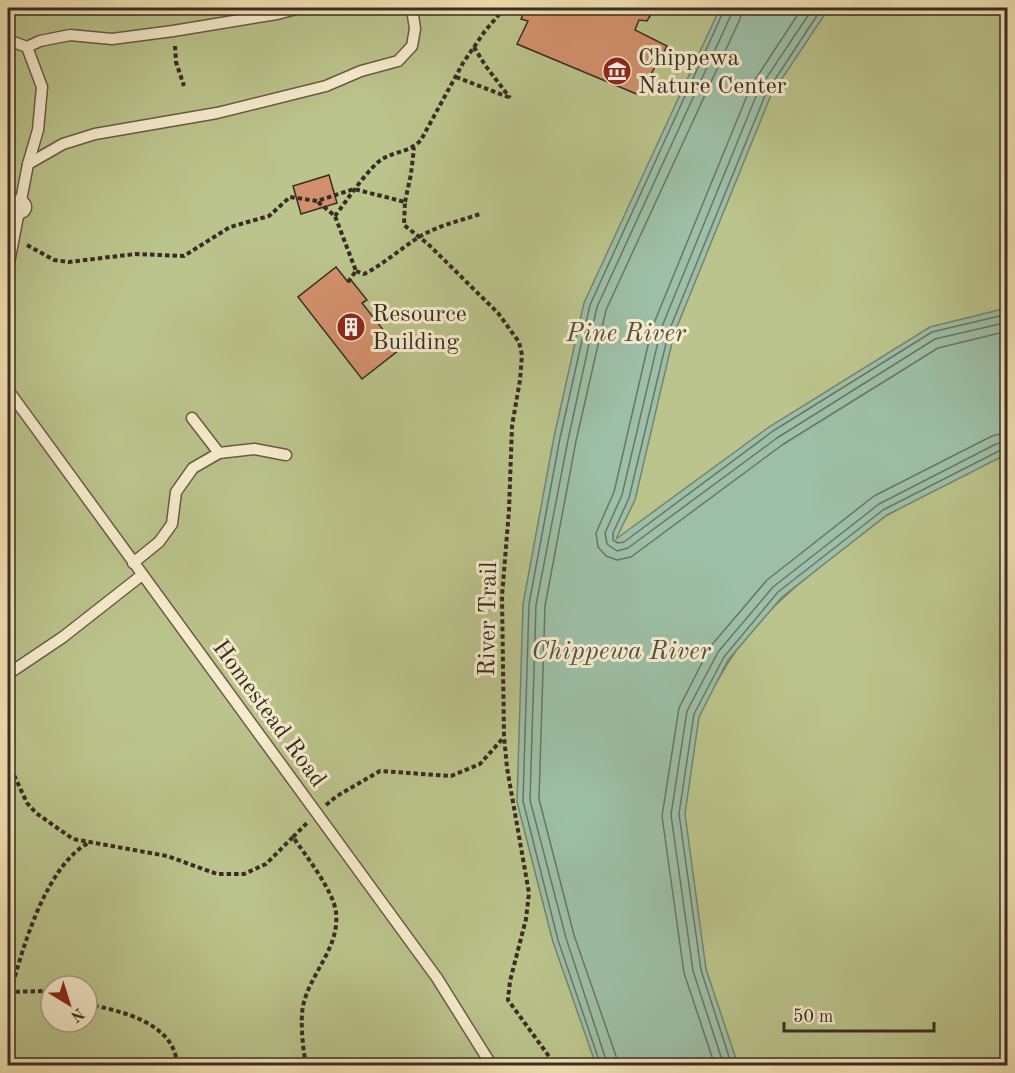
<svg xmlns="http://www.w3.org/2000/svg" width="1015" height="1073" font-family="'Old Standard TT',serif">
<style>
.green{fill:#bbc48c;stroke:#7a7859;stroke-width:1.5;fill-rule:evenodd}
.water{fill:#9dbfa7;stroke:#758473;stroke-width:1.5}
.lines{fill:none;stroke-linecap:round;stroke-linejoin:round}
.shore{stroke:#6a7666;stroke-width:1.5}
.building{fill:#d2916c;stroke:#382c26;stroke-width:1.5}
.service-casing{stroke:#675a4a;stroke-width:13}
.minor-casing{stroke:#675a4a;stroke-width:25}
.path{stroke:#382c26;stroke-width:4;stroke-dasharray:4.5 3;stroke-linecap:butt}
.service{stroke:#f7edce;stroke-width:10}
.minor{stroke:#f7edce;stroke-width:22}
.labels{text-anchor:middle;stroke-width:6;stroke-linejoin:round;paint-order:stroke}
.poi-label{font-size:24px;fill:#382c26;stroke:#f7edce;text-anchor:start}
.street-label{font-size:24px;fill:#382c26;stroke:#f7edce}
.water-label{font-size:26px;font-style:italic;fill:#515146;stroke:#f7edce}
</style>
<rect width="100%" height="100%" fill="#f3e4b4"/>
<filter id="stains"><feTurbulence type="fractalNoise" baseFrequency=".00333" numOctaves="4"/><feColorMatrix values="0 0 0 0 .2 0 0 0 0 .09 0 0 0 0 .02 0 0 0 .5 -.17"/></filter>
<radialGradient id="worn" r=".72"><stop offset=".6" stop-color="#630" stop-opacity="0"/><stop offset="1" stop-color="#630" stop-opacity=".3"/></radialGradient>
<path class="green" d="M8,8H1007V1065H8ZM897,510L887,515C825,563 755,609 718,680L616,541ZM51,986H87V1022H51Z"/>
<polygon class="water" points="720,8 829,8 771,95 674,334 635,500 616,539 769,427 930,327 1007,308 1007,454 887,515 782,597 728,660 699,717 685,814 706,969 738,1065 596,1065 553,942 517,802 523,604 554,437 584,303"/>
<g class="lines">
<g class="shore">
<polyline points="802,8 751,86 652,328 614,492 596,533 598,547 606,556 617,560 631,557 782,445 938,348 1008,331"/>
<polyline points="813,8 759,89 661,329 622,495 605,533 607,544 617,551 628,548 777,438 935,339 1008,322"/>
<polyline points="822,8 766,93 669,331 629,498 613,533 613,540 618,543 624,542 773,431 932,332 1008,314"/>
<polyline points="601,1066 558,940 523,801 529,604 560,438 590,305 725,8"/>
<polyline points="608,1066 566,938 530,800 536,605 568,440 597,307 731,15 733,8"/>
<polyline points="617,1066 616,1056 574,935 539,799 545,606 576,441 606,310 740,19 742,8"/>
<polyline points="715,1066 684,973 662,816 679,708 710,647 767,580 874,496 992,436 1008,432"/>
<polyline points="724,1066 693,971 671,815 687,711 718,652 773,587 879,504 996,444 1008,441"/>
<polyline points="732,1066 701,970 679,814 694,714 724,657 778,592 883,510 999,451 1008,449"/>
</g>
</g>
<g class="building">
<polygon points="526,8 655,8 647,21 639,20 635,30 667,46 639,95 517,44 528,21 521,19"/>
<polygon points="329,175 337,203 301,214 293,186"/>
<polygon points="336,267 348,282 351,280 367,300 362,303 399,350 362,379 298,297"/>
</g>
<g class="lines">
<g class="service-casing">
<g id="service">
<polyline points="8,40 27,47 42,87 38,130 28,164 8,268"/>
<polyline points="27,47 40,41 70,35 112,39 173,31 277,14 300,8"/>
<polyline points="28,164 63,144 95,134 217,113 326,86 361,71 398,61 412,46 415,29 412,8"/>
<polyline points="8,390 437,978 492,1066"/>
<polyline points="192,418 219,453"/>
<polyline points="133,563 159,542 172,524 176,492 193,468 219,453 254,449 286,455"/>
<polyline points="8,674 63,637 142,575"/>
</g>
</g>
<g class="minor-casing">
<polyline id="minor" points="8,205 20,207"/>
</g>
<g class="path">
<polyline points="487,8 502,11"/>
<polyline points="175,46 176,62 184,86"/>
<polyline points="474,47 485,65 510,98"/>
<polyline points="456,77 508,97"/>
<polyline points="318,202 335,216 356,271 348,282"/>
<polyline points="405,202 411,174 414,148"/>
<path d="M335,216C345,203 371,164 384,158C397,151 410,152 421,140L463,63L485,31L502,11L516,8"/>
<polyline points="27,245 54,260 69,262 135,254 184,256 230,227 269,216 290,197 317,201 354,189 405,202 404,225 428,244 498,313 519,342 522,355 520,380 512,426 509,510 502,596 504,736 507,768 529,893 526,919 510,981 508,1000 556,1066"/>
<path d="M356,271L364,274C384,264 400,249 419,237C437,226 459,221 480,214"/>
<path d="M8,771L14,775L27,803L36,813L73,839L167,856L217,874H244L266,864L293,837C306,856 333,890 336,912C340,948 310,973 303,1006C300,1022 303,1049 306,1066"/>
<polyline points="326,805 337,796 380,771 451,776 480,764 504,737"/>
<polyline points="293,837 308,822"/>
<path d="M11,991C23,946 46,867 88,843"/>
<polyline points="8,992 45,991 51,993"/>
<path d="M87,1004C121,1011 176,1023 177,1066"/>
</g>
<use href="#service" class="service"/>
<use href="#minor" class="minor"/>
</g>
<defs>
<g id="museum-disc" transform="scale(1.5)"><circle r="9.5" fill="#8f2418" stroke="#f7edce"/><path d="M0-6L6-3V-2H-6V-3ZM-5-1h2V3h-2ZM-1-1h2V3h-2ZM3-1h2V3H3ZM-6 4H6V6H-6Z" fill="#fff"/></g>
<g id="building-disc" transform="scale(1.5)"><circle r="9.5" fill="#8f2418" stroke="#f7edce"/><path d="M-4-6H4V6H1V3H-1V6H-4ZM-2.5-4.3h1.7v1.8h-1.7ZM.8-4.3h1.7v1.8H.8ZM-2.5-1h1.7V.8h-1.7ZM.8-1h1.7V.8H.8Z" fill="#fff"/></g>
</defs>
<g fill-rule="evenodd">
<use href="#museum-disc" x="617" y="71"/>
<use href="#building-disc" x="351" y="327"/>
</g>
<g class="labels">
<g class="poi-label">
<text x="638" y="65">Chippewa<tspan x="638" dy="28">Nature Center</tspan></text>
<text x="372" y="321">Resource<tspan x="372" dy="28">Building</tspan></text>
</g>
<g class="street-label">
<text transform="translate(487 619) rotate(-89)" y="8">River Trail</text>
<text transform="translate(270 713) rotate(54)" y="8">Homestead Road</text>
</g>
<g class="water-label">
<text x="626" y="341">Pine River</text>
<text x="621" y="659">Chippewa River</text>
</g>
</g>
<rect width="1015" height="1073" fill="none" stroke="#f3e4b4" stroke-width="30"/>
<rect x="9" y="9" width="997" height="1055" fill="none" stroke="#382c26" stroke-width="3"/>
<rect x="15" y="15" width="985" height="1043" fill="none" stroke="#382c26" stroke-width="1.5"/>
<g transform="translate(69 1004) rotate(142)"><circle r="28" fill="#f7edce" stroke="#aba08b" stroke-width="1.5"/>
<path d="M0-4.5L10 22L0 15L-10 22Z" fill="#8f2418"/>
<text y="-9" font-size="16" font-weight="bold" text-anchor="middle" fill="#382c26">N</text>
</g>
<path d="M784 1022v9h150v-9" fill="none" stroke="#382c26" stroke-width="3"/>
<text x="793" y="1022" font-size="18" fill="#382c26" stroke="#f7edce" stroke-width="4.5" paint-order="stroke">50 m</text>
<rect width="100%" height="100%" filter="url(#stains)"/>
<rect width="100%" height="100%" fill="url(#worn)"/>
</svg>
